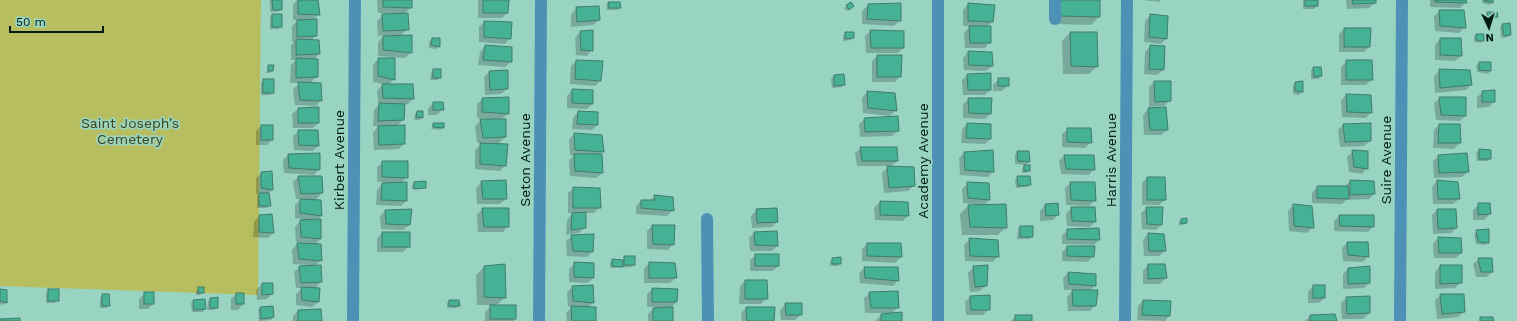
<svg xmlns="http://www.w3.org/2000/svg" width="1517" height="321" font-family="'Work Sans',sans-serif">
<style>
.green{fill:#b6be5f}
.shadow{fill:#0003}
.building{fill:#45b296;stroke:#427c6b}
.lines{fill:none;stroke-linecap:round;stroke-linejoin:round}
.minor{stroke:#4d92b6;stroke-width:12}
.labels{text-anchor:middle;stroke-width:3.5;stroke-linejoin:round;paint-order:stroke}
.park-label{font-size:14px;fill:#414416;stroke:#98d4c1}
.street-label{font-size:14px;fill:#041c16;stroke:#98d4c1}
</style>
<rect width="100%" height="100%" fill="#98d4c1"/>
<polygon class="green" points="0,0 261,0 258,295 0,286"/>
<g class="shadow">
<polygon points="270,0 281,0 281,9 278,12 270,12"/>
<polygon points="297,0 317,0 319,14 313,20 316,36 311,40 319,54 313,60 317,76 310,83 321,100 316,106 295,105 293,89 300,83 290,83 291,65 296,60 291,60 291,45 294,42 292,42 292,26 298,20 293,20 293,5"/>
<polygon points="377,0 411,0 411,7 404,14 407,29 400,37 411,52 405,58 378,56 378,42 385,35 378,36 377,21 383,15 401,15 401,13 378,13"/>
<polygon points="478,0 508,0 507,13 502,18 478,18"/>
<polygon points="1099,0 1099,17 1091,25 1053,24 1051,5"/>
<polygon points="1143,0 1161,0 1159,2"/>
<polygon points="1303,0 1317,0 1317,6 1314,9 1303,9"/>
<polygon points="1346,0 1375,0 1375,3 1369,8 1347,9"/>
<polygon points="1430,0 1465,0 1466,2 1460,8 1430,7"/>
<polygon points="1482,0 1492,0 1492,2 1490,5 1482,3"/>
<polygon points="608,3 620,8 617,10 607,10 606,5"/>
<polygon points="968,4 992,22 987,27 990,42 985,48 965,48 964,33 970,26 963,26 963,10"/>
<polygon points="868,5 900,20 894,26 862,24 862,11"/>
<polygon points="847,6 850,9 846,11 844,8"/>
<polygon points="577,8 599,20 593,25 571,27 571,14"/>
<polygon points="1440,11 1465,27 1459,33 1435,31 1434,16"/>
<polygon points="1488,13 1497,16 1494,19 1485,20 1485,16"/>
<polygon points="272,15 281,27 278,29 270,29 270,17"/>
<polygon points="1151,15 1166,39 1161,44 1144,42 1145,21"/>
<polygon points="484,22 510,38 505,44 479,42 479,27"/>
<polygon points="1503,25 1510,34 1508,37 1501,38 1500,27"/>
<polygon points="1344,29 1369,47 1364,52 1339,52 1339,34"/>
<polygon points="871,31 903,48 898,53 866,53 865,36"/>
<polygon points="580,32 592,50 587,56 576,55 575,38"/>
<polygon points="846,33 853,37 851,40 843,41 843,36"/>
<polygon points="1070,33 1097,66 1089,74 1063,74 1062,41"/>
<polygon points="1476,35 1483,41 1481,43 1474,42 1474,37"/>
<polygon points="432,39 439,39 439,47 436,49 429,48 429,42"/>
<polygon points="1440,39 1461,56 1455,61 1435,60 1435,45"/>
<polygon points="485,46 511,62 505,67 478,65 480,52"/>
<polygon points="1150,46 1163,70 1157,75 1144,74 1145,52"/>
<polygon points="968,52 992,66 986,71 964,70 963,58"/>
<polygon points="877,56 900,76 895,82 872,82 872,61"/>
<polygon points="378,59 394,79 388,85 413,99 408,104 404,104 403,120 397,126 404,143 399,149 374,150 373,132 379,126 373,126 374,110 381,103 378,103 377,90 384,84 373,82 373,65"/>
<polygon points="576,61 600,81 595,86 570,84 571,66"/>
<polygon points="1347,61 1372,79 1366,85 1341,85 1341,67"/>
<polygon points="1479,63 1490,63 1490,71 1488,74 1477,72 1476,66"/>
<polygon points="269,66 272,71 270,73 266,73"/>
<polygon points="1313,68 1321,76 1319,79 1311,79 1311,70"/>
<polygon points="433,70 440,78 438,80 430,80 431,73"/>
<polygon points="1440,70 1471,85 1466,90 1435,93 1434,76"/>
<polygon points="489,72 507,89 501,94 485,95 484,77"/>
<polygon points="843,75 844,84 842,87 832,88 831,79 834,76"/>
<polygon points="967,75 990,90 985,95 963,95 962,80"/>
<polygon points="999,79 1008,85 1002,91 993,91 993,85"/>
<polygon points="264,80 273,93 270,95 261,95 261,83"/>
<polygon points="1154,82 1170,100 1164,106 1149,107 1149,87"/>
<polygon points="1302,82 1302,92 1299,95 1293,94 1293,85 1295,83"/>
<polygon points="572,90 592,104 587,109 567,108 567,96"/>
<polygon points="867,92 896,110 890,116 863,113 862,98"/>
<polygon points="1483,92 1494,102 1489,107 1477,108 1477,97"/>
<polygon points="1346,95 1371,112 1366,118 1342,117 1341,100"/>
<polygon points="1440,98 1465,98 1465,116 1460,121 1436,120 1434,103"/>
<polygon points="483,99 508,113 501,120 505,137 499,143 489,143 505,165 500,171 475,169 475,150 482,143 477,143 475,126 481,120 496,120 496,119 477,118 477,104"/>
<polygon points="969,99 990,114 985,119 963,118 963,104"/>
<polygon points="433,103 443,109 437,115 428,115 428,109"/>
<polygon points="298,109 318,123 313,128 293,128 292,114"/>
<polygon points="1148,109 1167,130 1161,135 1144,135 1143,115"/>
<polygon points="417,112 422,118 419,120 414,120 415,114"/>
<polygon points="578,112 597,125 592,130 572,129 573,118"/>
<polygon points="865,119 898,131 892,136 860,137 859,124"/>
<polygon points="433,124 443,128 440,130 431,129"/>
<polygon points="967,124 990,139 985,144 961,143 962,129"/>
<polygon points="1343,125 1370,141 1364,146 1340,147 1338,130"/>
<polygon points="1439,125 1459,125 1460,143 1454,149 1433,148 1434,130"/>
<polygon points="261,126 272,140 267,145 256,145 256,131"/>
<polygon points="1068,129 1091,142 1085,148 1062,147 1062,134"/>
<polygon points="299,131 317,131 318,146 313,151 294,150 293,136"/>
<polygon points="574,134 603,151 599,155 602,173 596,178 570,176 569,160 574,156 570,155 569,140"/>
<polygon points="861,148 897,161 890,167 914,185 908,191 884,193 882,173 889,166 857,166 855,153"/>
<polygon points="1479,150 1490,151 1490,158 1488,161 1477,161 1476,153"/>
<polygon points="1353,151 1367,168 1362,174 1349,172 1347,157"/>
<polygon points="965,152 993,171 988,177 960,175 959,158"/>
<polygon points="1017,152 1028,152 1029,162 1025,166 1029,171 1026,173 1022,173 1022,168 1026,165 1015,164 1015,155"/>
<polygon points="288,155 319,169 314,175 284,173 283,160"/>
<polygon points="1064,156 1094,169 1089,175 1061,174 1059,161"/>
<polygon points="1439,156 1468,172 1462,177 1434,178 1433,161"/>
<polygon points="383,162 407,177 401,183 406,201 401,206 376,205 377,190 384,182 377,182 377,167"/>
<polygon points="262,173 272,190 268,194 270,205 267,208 257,208 257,196 259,194 256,194 256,178"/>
<polygon points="298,177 321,177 322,193 315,200 321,216 316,221 320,239 315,245 321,260 315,266 321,282 314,289 319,289 318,302 312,307 296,305 296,294 302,288 296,288 294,272 300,267 308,265 293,264 292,250 297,244 303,245 303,243 296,242 295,227 302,219 295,218 295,205 301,199 296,199 293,182"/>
<polygon points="1017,177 1030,184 1027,187 1016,188 1015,180"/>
<polygon points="1147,178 1165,200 1159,205 1142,205 1142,183"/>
<polygon points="1351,181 1374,194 1369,199 1346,200 1342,204 1312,203 1312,193 1317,187 1345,186"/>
<polygon points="1437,181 1457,182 1459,199 1453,204 1433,204 1432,187"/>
<polygon points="482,182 506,199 500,204 477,204 476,188"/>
<polygon points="414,183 425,187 412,189 412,185"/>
<polygon points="968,183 988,184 989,200 983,206 1006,227 998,235 962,235 960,214 968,206 979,205 963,203 962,189"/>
<polygon points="1071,183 1095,200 1089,206 1066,205 1065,188"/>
<polygon points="574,188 600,207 594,213 585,213 585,227 579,233 566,235 567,220 573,213 568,213 568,193"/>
<polygon points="655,196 673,210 667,216 636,214 636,206 641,201 649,201"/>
<polygon points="880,202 907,203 908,215 903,221 875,220 874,208"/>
<polygon points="1479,204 1490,214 1484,220 1473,220 1473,210"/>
<polygon points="1045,205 1058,215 1053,220 1040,221 1040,211"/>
<polygon points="1293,205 1313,227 1307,233 1289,231 1288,211"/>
<polygon points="1072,208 1095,222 1090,227 1067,226 1066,213"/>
<polygon points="1147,208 1162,208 1161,225 1156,230 1142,229 1141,213"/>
<polygon points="483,209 508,226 503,232 478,232 477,214"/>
<polygon points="757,210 777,222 772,227 752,228 751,216"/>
<polygon points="1437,210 1456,228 1451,233 1433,234 1432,215"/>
<polygon points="385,211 409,225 403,230 381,229 380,216"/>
<polygon points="259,216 273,233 268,238 253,237 254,222"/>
<polygon points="1339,216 1373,226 1368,232 1334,231 1334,221"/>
<polygon points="1181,220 1186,222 1179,226 1179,222"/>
<polygon points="652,226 673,244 668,250 647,249 647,231"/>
<polygon points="1020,227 1032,237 1029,239 1017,239 1018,229"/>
<polygon points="1068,230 1099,240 1094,245 1062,244 1062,235"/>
<polygon points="1477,231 1488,243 1485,245 1476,244 1474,234"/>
<polygon points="382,233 409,246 403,252 377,252 377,239"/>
<polygon points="754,233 777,246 772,251 750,251 749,238"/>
<polygon points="1148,234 1165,251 1159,256 1144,256 1143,240"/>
<polygon points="572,236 592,252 587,257 567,256 566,241"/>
<polygon points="1438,238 1460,239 1461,253 1456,258 1434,258 1433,244"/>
<polygon points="970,239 998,256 993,262 965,261 964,245"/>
<polygon points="1347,243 1368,256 1363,262 1343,261 1342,248"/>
<polygon points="867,244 900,244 901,257 895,263 862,261 862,249"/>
<polygon points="1067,247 1093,256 1088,262 1062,261 1062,252"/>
<polygon points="756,255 778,266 773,271 750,271 750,260"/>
<polygon points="624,257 634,265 631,267 610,268 610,263 612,260 622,261"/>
<polygon points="832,259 840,264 837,266 830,266 830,262"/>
<polygon points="1479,259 1492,272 1487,277 1476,277 1473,264"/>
<polygon points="575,263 593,278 588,283 569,282 569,269"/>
<polygon points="649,263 675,264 676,278 670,283 644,283 644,269"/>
<polygon points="1148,265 1164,265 1166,278 1160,284 1143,284 1143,271"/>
<polygon points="1440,266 1461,282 1455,288 1435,289 1435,272"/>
<polygon points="484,267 505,297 496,306 515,319 513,321 485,321 485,312 492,305 477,305 476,275"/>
<polygon points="974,267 986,285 980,291 970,292 968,273"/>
<polygon points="865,268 898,280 893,286 860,283 859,273"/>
<polygon points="1348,269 1369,283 1364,288 1343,289 1343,274"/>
<polygon points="1068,273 1095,286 1089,291 1095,305 1090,311 1068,311 1067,297 1073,290 1064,290 1063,278"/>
<polygon points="745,281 767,298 761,304 739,304 740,286"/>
<polygon points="262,284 272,284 272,294 267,299 257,300 256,290"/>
<polygon points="1313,286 1324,298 1319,303 1308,303 1308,292"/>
<polygon points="573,287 593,303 587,308 595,321 567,321 566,313 572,307 568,306 567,292"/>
<polygon points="198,288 203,293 200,295 196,295 196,291"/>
<polygon points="653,289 676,302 672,307 672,321 648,321 648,314 655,307 647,307 647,294"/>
<polygon points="0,290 6,302 3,305 0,304"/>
<polygon points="48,290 58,300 55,303 46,303 46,293"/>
<polygon points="145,293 153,304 148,309 139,309 139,299"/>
<polygon points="870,293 898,307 891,314 901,321 875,321 881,315 890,314 890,313 865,313 864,298"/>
<polygon points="236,294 243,294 243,304 238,310 231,310 231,299"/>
<polygon points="102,295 109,306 106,308 100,308 100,298"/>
<polygon points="1441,295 1464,312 1458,317 1437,319 1435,300"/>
<polygon points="970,297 989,309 983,315 966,315 965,302"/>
<polygon points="1369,297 1369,313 1363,319 1342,319 1341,303 1347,298"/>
<polygon points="210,299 217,307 214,310 207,310 208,302"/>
<polygon points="194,301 205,309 203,312 192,312 191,303"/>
<polygon points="449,301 459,306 456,308 447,308 447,303"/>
<polygon points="1143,301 1169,316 1165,321 1137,320 1138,306"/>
<polygon points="786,304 801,315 795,320 781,320 780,310"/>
<polygon points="260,307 272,307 273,317 271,320 259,321 258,310"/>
<polygon points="746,308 772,321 742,321 741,313"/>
<polygon points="298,311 321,321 293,321 293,316"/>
<polygon points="1016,316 1031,321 1011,321"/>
<polygon points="1310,316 1336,321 1305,321"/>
</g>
<g class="building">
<polygon points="272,0 282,0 282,10 273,10"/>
<polygon points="298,0 318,0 320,15 298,14"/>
<polygon points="383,0 412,0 412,8 383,7"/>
<polygon points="483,0 509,0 508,13 483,13"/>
<polygon points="1059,0 1100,0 1100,17 1060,16"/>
<rect x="1305" y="0" width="13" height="6"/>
<polygon points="1352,0 1376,0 1376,3 1353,4"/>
<polygon points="1435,0 1466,0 1467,3 1435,2"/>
<polygon points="1493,0 1493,3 1484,1 1484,0"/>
<polygon points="608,2 620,2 621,8 609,8"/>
<polygon points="851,2 854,6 849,10 846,5"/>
<polygon points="901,3 901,21 867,19 868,4"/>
<polygon points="968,3 995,5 993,22 968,21"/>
<polygon points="599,6 600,20 577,22 576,7"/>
<polygon points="1439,10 1464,10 1466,28 1440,26"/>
<polygon points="1487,12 1497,12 1498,17 1488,18"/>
<polygon points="408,13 409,30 383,31 382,14"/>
<rect x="272" y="14" width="10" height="13"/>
<polygon points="1150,14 1168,16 1167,39 1149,37"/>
<polygon points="317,19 317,36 297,37 297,20"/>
<polygon points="484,21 512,22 511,39 484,37"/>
<polygon points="1510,23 1511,35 1504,36 1502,24"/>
<polygon points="969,26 991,26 991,43 970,43"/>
<polygon points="1344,28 1371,28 1370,47 1344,47"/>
<polygon points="593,30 593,51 581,50 580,31"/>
<polygon points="870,30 904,31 904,48 871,48"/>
<polygon points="845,32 854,32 854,38 845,39"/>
<polygon points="1070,32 1097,32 1098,67 1071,66"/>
<polygon points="1476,34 1484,34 1484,41 1476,40"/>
<polygon points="412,35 412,53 383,50 383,36"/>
<polygon points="432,38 440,38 440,47 431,45"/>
<polygon points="1440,38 1461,38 1462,56 1440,55"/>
<polygon points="296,39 319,40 320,54 296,55"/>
<polygon points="485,45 512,47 512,62 483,60"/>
<polygon points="1150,45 1165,46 1164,70 1149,69"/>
<polygon points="968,51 992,52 993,66 969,65"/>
<polygon points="877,55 902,55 901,77 877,77"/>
<polygon points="296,58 318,59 318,77 296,78"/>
<polygon points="378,58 395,58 395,80 378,76"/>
<polygon points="576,60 603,61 601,81 575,79"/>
<polygon points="1346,60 1372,60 1373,80 1346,80"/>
<polygon points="1479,62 1491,62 1491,71 1479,70"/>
<polygon points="268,65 274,65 273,71 268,71"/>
<polygon points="1313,67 1321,67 1322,76 1314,77"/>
<rect x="433" y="69" width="8" height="9"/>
<polygon points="1439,69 1470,70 1472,85 1440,88"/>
<polygon points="508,70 508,89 490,90 489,71"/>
<polygon points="991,73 991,90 968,90 967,74"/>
<polygon points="844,74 845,85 834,86 834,75"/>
<rect x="998" y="78" width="11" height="8"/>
<rect x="263" y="79" width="11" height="14"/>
<polygon points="1154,81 1171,81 1171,101 1155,102"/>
<polygon points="1303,81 1303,92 1295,91 1295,82"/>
<polygon points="298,82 321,83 322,101 300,100"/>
<polygon points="382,84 413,84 414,99 383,98"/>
<polygon points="572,89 593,90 593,104 572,103"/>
<polygon points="1495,90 1495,102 1482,102 1482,91"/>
<polygon points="867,91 895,93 897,111 868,108"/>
<polygon points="1346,94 1371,95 1372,113 1347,112"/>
<polygon points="509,97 509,114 482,112 482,98"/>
<polygon points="1439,97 1466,97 1466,116 1441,115"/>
<polygon points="968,98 992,98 991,114 969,113"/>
<polygon points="433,102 443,102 444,110 433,110"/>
<polygon points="379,103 405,104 404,120 378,121"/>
<polygon points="319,107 319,123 298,123 298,108"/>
<polygon points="1166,107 1168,130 1150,130 1148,108"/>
<polygon points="417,111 423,111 423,118 416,117"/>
<polygon points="578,111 598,112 598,125 577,124"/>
<polygon points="898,116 899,131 865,132 864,118"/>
<polygon points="480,119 506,119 506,137 483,138"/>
<polygon points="433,123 444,123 444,128 433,127"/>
<polygon points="967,123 991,124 991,139 966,138"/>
<polygon points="1371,123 1371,141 1345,142 1343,124"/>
<polygon points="1439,124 1460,124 1461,143 1438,143"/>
<rect x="261" y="125" width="12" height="15"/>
<polygon points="405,125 405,144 379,145 378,126"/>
<polygon points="1067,128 1091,128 1092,143 1067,142"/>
<polygon points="298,130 318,130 319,146 299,145"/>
<polygon points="574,133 602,135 604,152 575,150"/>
<polygon points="480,143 508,144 506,166 480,164"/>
<polygon points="860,147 897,147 898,161 862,161"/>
<polygon points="1479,149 1491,150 1491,159 1479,159"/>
<polygon points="993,150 994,172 965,170 964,152"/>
<polygon points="1352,150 1368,151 1368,169 1354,167"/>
<polygon points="1017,151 1029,151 1030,162 1018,161"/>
<polygon points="320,153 320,170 289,168 288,154"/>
<polygon points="1467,153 1469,172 1439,173 1438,155"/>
<polygon points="574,154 602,154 603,173 575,171"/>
<polygon points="1064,155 1094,155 1095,170 1066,169"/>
<polygon points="382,161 408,161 408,178 382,177"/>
<rect x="1024" y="165" width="6" height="6"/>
<polygon points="887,166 914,167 915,186 889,188"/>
<polygon points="272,171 273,190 261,188 261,172"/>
<polygon points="298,176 322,176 323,193 301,194"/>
<polygon points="1017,176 1030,176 1031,185 1018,186"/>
<polygon points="1147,177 1165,177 1166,200 1147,200"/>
<polygon points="506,180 507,199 483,199 481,181"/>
<polygon points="1350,180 1374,181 1375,194 1350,195"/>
<polygon points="1437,180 1458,182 1460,199 1438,199"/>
<polygon points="426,181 426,188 414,189 414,182"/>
<polygon points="407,182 407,201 381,200 382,183"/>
<polygon points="967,182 989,183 990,200 968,198"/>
<polygon points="1070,182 1095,182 1096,201 1071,200"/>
<polygon points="1317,186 1348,186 1349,199 1317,198"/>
<polygon points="573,187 600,188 601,208 573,208"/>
<polygon points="259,193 269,193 271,206 259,206"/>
<polygon points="654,195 673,197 674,211 641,208 641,200 655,200"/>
<polygon points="300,199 321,200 322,216 300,213"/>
<polygon points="880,201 908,202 909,216 880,215"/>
<polygon points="1058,203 1059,215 1046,216 1045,204"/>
<polygon points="1478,203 1490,203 1491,214 1478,215"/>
<polygon points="1006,204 1007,228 970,227 968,205"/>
<polygon points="1293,204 1312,206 1314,228 1294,226"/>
<polygon points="1071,207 1095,207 1096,222 1072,221"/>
<polygon points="1146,207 1163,207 1162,225 1147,224"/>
<polygon points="482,208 509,208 509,227 484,227"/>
<polygon points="777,208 778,222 757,223 756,209"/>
<polygon points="412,209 410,225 386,224 385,210"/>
<polygon points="1437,209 1456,209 1457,228 1438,229"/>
<polygon points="586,212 586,228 571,230 572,213"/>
<polygon points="272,214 274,233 259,232 259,215"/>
<polygon points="1339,215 1374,215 1374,227 1340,226"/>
<polygon points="1187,218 1187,223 1181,224 1181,219"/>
<polygon points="321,219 321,239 301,237 300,220"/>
<polygon points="652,225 675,225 674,245 653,244"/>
<rect x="1020" y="226" width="13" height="11"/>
<polygon points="1099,228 1100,240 1067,239 1067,229"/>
<polygon points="1489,229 1489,243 1478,242 1476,230"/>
<polygon points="777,231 778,246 755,245 754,232"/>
<rect x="382" y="232" width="28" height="15"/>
<polygon points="1148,233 1164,234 1166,251 1149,251"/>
<polygon points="594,234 593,252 573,251 571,235"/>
<polygon points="1438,237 1461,238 1462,253 1439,253"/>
<polygon points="969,238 998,240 999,257 970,256"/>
<polygon points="1347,242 1368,242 1369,257 1348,255"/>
<polygon points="297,243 321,244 322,261 299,259"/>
<polygon points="867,243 901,243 902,257 867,256"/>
<polygon points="1067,246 1095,246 1094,257 1067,256"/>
<rect x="755" y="254" width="24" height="12"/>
<rect x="624" y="256" width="11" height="9"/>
<polygon points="841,257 841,264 832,264 832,258"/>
<polygon points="1478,258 1492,258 1493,272 1481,272"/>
<polygon points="612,259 623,260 623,267 612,266"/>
<polygon points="574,262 594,263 594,278 574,277"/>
<polygon points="649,262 675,263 677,278 649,278"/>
<polygon points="505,264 506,298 484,297 484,266"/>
<polygon points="1148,264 1165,264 1167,278 1148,279"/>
<polygon points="321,265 322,282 301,283 299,266"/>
<polygon points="988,265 987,286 975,287 973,266"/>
<polygon points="1440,265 1462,265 1462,283 1440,284"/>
<polygon points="1370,266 1370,283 1348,284 1348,268"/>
<polygon points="864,267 898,267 899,281 865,278"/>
<polygon points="1068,272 1096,274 1096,286 1069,284"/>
<polygon points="745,280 767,280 768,299 745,299"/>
<polygon points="262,283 273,283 273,294 262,295"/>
<polygon points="593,285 594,303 573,301 572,286"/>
<rect x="1313" y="285" width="12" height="13"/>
<rect x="198" y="287" width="6" height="6"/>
<polygon points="301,287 320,288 319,302 302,300"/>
<polygon points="652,288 678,289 677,302 652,302"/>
<polygon points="0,289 7,290 7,303 0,301"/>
<rect x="48" y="289" width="11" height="12"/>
<polygon points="1072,290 1098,290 1096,306 1073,306"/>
<polygon points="898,291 899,308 871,308 869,292"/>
<rect x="144" y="292" width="10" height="12"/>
<rect x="236" y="293" width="8" height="11"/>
<polygon points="102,294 109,294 110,306 102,306"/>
<polygon points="1440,294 1464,294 1465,312 1442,314"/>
<polygon points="990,295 990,310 971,310 970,296"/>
<polygon points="1370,296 1370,313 1347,314 1346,297"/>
<polygon points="218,297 218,308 210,308 210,298"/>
<polygon points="205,299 206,309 194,310 193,300"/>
<polygon points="449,300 459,300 460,306 449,306"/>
<polygon points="1143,300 1171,301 1170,316 1142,315"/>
<polygon points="785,303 802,303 802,315 786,315"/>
<rect x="490" y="305" width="26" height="14"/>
<polygon points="273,306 274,317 261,319 260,307"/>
<polygon points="571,306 596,307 596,321 572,321"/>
<polygon points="673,307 673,321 653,321 653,308"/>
<polygon points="746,307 775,307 774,321 747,321"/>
<polygon points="321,309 322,321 298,321 298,310"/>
<polygon points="902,312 902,321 881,321 881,314"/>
<polygon points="1335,314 1337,321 1310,321 1310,315"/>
<rect x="1015" y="315" width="17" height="6"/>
<polygon points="1480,317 1493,317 1494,321 1480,321"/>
<polygon points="20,318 20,321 0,321 0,319"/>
</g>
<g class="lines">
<g class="minor">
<polyline points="938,0 938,321"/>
<polyline points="1055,19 1055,0"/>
<polyline points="707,219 708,321"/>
<polyline points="353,321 355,0"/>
<polyline points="539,321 541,0"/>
<polyline points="1125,321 1127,0"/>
<polyline points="1400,321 1402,0"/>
</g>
</g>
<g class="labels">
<g class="park-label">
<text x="130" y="128">Saint Joseph’s<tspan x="130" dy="16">Cemetery</tspan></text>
</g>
<g class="street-label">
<text transform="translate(339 160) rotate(-90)" y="5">Kirbert Avenue</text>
<text transform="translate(525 160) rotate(-90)" y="5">Seton Avenue</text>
<text transform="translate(1111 160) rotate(-90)" y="5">Harris Avenue</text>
<text transform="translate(1386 160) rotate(-90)" y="5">Suire Avenue</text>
<text transform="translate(923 161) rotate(-90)" y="5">Academy Avenue</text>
</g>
</g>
<g transform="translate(1489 28) rotate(176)" stroke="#98d4c1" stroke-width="3" paint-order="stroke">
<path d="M0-3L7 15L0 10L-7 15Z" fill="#041c16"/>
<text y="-6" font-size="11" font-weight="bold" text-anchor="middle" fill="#041c16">N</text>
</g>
<path d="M10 26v6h93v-6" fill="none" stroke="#041c16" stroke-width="2"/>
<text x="16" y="26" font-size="12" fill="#041c16" stroke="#98d4c1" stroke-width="3" paint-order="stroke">50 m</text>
</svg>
